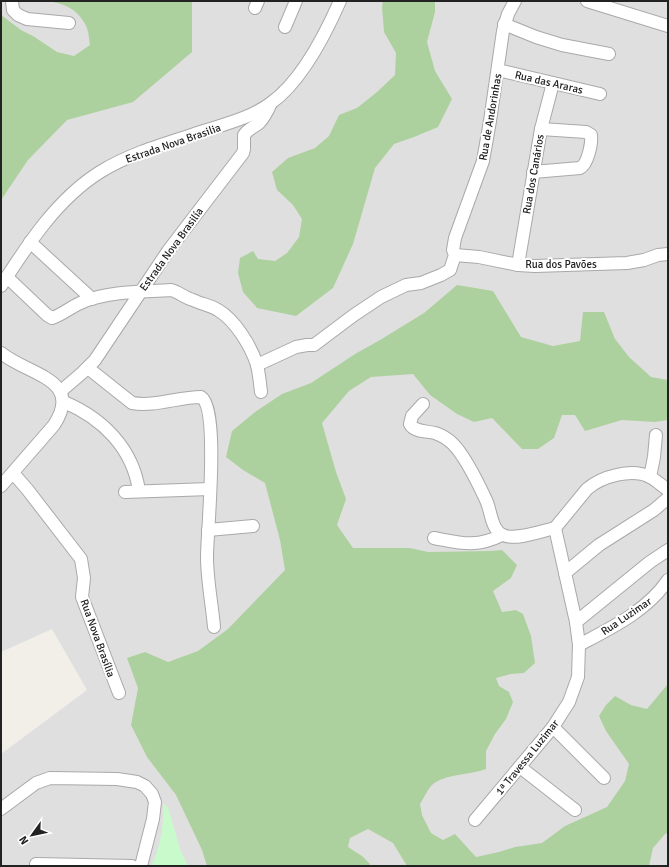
<svg xmlns="http://www.w3.org/2000/svg" width="669" height="867" font-family="Signika,sans-serif">
<style>
.residential{fill:#e0dfdf}
.forest{fill:#add19e}
.park{fill:#c8facc}
.lines{fill:none;stroke-linecap:round;stroke-linejoin:round}
.minor-casing{stroke:#a9a9a9;stroke-width:14}
.minor{stroke:#fff;stroke-width:12}
.labels{text-anchor:middle;stroke-width:4;stroke-linejoin:round;paint-order:stroke}
.street-label{font-size:11px;fill:#222;stroke:#fff}
</style>
<rect width="100%" height="100%" fill="#f2efe9"/>
<polygon class="residential" points="1,1 668,1 668,866 1,866 1,754 87,690 52,629 1,652"/>
<g class="forest">
<path d="M47,1H192V52L133,102L67,120L28,160L1,200V15L21,30L33,36L57,52L74,56L90,45C89,39 89,32 86,26C79,10 64,3 47,1Z"/>
<polygon points="383,1 435,1 435,12 427,42 435,71 452,99 438,127 414,137 394,144 375,168 353,244 333,288 296,316 257,308 243,292 238,273 240,258 253,251 258,259 275,261 287,253 299,237 302,219 293,205 277,190 272,172 288,158 315,148 329,136 339,115 357,108 377,92 395,75 396,53 384,32 382,7"/>
<path d="M457,285L493,291L521,337L553,346L580,341L583,312H604L615,339L629,357L651,377L668,380V420L655,422L622,420L585,431L575,415H562L554,438L538,449H522L492,418L474,422L457,414L430,395L413,374L371,377L349,391L322,423L336,472L346,499L337,525L353,548H410L428,552L490,551L502,550L517,565L511,578L493,591L502,612L516,610L523,614L531,636L535,663L524,673L511,674L496,678L499,686L509,692L513,702L506,719L495,734L486,751V769C470,775 444,774 432,785C427,790 424,798 420,804L422,815L431,833L443,840L455,834L476,857L499,852L515,847L542,843L565,826L607,807L625,781L629,764L606,731L599,716L606,705L615,696L631,705L647,709L668,684V835L666,833L653,848L649,866H407L393,843L368,829L350,838L348,847L362,856L370,864L369,866H207L202,850L176,795L147,757L131,725L138,688L127,658L145,652L168,662L198,651L228,629L285,570L280,540L265,483L243,470L226,457L232,431L255,412L282,394L311,383L355,354L380,340L424,313Z"/>
</g>
<path class="park" d="M163,804L168,807L180,849L188,866H151C161,846 164,826 163,804Z"/>
<g class="lines">
<g class="minor-casing">
<g id="minor">
<polyline points="12,1 13,10 18,15 27,19 69,23"/>
<polyline points="587,1 668,26"/>
<polyline points="255,8 258,1"/>
<polyline points="504,24 536,37 562,45 609,54"/>
<polyline points="285,27 296,1"/>
<polyline points="498,70 600,94"/>
<path d="M533,172L580,168C588,164 592,143 591,135L586,132L541,129"/>
<polyline points="30,242 92,299"/>
<polyline points="455,255 479,257 518,265 535,266 627,263 644,260 658,255 668,254"/>
<polyline points="518,265 541,129 553,83"/>
<path d="M7,277L47,315L52,318C64,314 73,305 85,301C111,291 143,292 171,290C179,292 185,298 193,300C201,304 210,305 218,310C235,320 251,346 257,365C259,373 260,383 261,392"/>
<path d="M1,286C28,244 57,199 100,172C132,152 171,142 207,130C229,123 252,117 271,103C302,81 325,35 340,1"/>
<path d="M1,353C28,375 84,379 54,425L1,486"/>
<polyline points="257,365 296,347 307,345 314,345 354,315 381,297 406,285 421,283 441,275 450,270 455,255 453,250 455,238 483,161 490,121 503,31 508,14 515,1"/>
<path d="M88,368L132,403C155,407 178,397 201,397C220,409 207,531 207,557C207,580 212,604 214,627"/>
<path d="M61,391L82,373L95,360L168,251L243,153L244,149V135C248,129 254,127 259,123C265,117 268,110 271,103"/>
<path d="M64,402C102,418 133,448 139,491"/>
<path d="M423,404L412,416L410,424C414,432 427,431 435,433C441,435 449,440 453,444C464,455 479,485 486,500C491,510 491,530 503,535C515,541 542,531 555,528"/>
<polyline points="13,473 27,489 81,559 84,578 82,597 119,693"/>
<polyline points="650,477 654,457 656,435"/>
<polyline points="125,492 210,489"/>
<polyline points="208,530 253,526"/>
<path d="M434,538C461,543 476,548 502,535"/>
<polyline points="565,573 599,545 654,510 668,498"/>
<polyline points="576,622 650,562 668,550"/>
<path d="M579,645C611,628 647,611 668,580"/>
<polyline points="553,727 604,778"/>
<polyline points="520,767 575,810"/>
<polyline points="1,809 36,783 50,778 117,779 137,782 145,786 152,794 155,802 153,819 141,866"/>
<path d="M475,820L553,727L569,702L578,677L579,645L576,622L555,528L587,489C602,476 632,468 650,477C656,480 662,486 668,490"/>
<polyline points="36,864 132,866"/>
</g>
</g>
<use href="#minor" class="minor"/>
</g>
<g class="labels">
<g class="street-label">
<text transform="translate(549 82) rotate(13)" y="4">Rua das Araras</text>
<text transform="translate(490 117) rotate(-80)" y="4">Rua de Andorinhas</text>
<text transform="translate(173 143) rotate(-19)" y="4">Estrada Nova Brasilia</text>
<text transform="translate(533 174) rotate(-80)" y="4">Rua dos Canários</text>
<text transform="translate(171 249) rotate(-54)" y="4">Estrada Nova Brasilía</text>
<text x="561" y="268">Rua dos Pavões</text>
<text transform="translate(626 616) rotate(-34)" y="4">Rua Luzimar</text>
<text transform="translate(98 638) rotate(70)" y="4">Rua Nova Brasília</text>
<text transform="translate(527 757) rotate(-51)" y="4">1ª Travessa Luzimar</text>
</g>
</g>
<rect width="669" height="867" fill="none" stroke="#222222" stroke-width="4"/>
<g transform="translate(32 835) rotate(237)" stroke="#ffffff" stroke-width="3" paint-order="stroke">
<path d="M0-3L7 15L0 10L-7 15Z" fill="#222222"/>
<text y="-6" font-size="11" font-weight="bold" text-anchor="middle" fill="#222222">N</text>
</g>
</svg>
